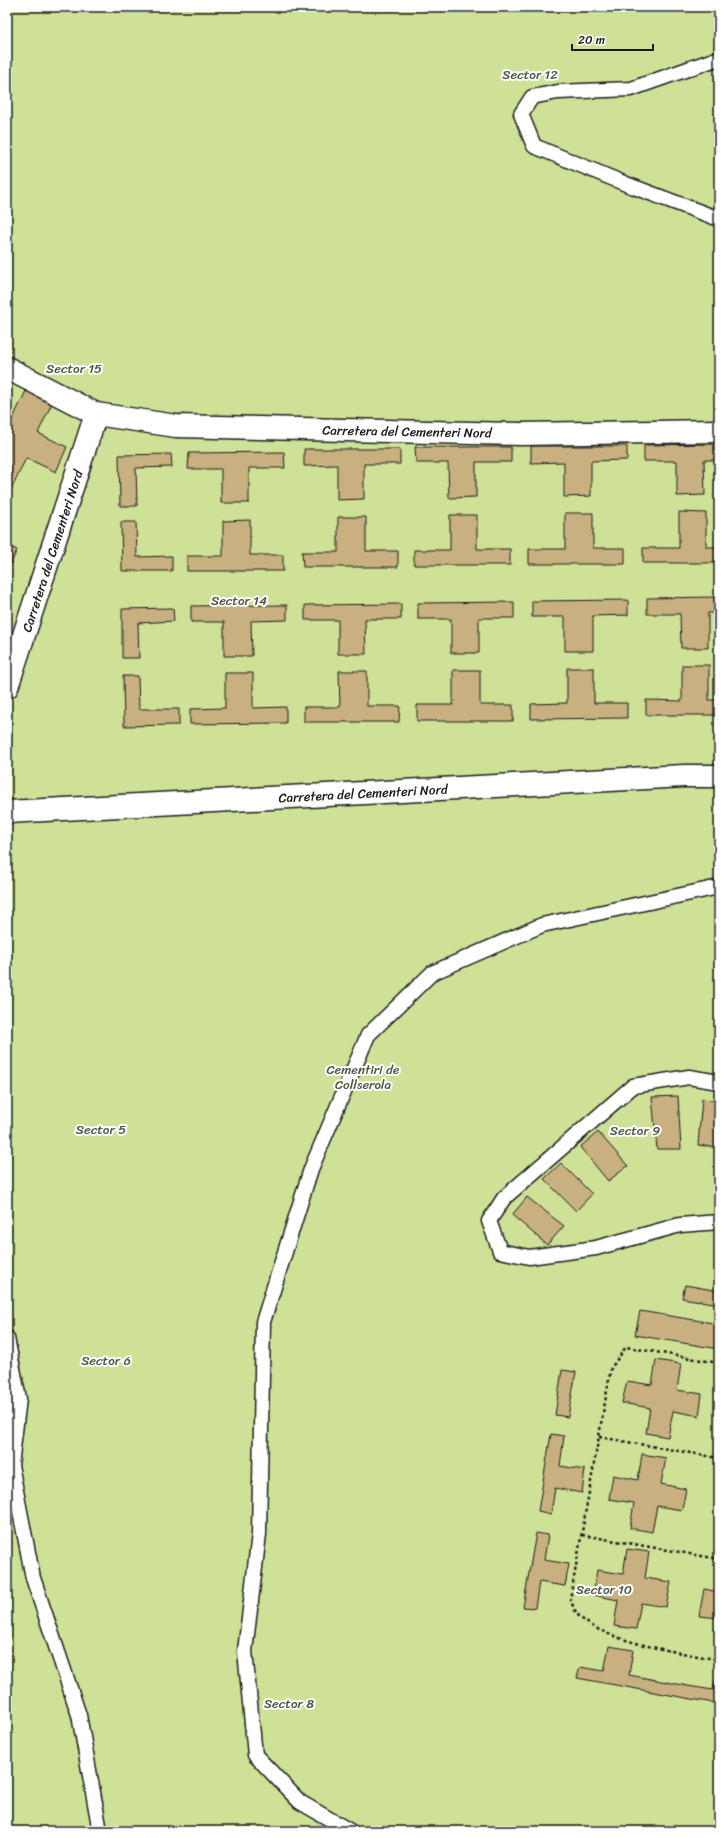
<svg xmlns="http://www.w3.org/2000/svg" width="726" height="1838" font-family="Sriracha,sans-serif">
<style>
.green{fill:#cee196;stroke:#757e59}
.building{fill:#c8b080;stroke:#1c1c1c}
.lines{fill:none;stroke-linecap:round;stroke-linejoin:round}
.lane-casing{stroke:#1c1c1c;stroke-width:17}
.street-casing{stroke:#1c1c1c;stroke-width:25}
.path{stroke:#1c1c1c;stroke-width:2.5;stroke-dasharray:3 3;stroke-linecap:butt}
.lane{stroke:#fff;stroke-width:14}
.street{stroke:#fff;stroke-width:22}
.labels{text-anchor:middle;stroke-width:4;stroke-linejoin:round;paint-order:stroke}
.park-label{font-size:13px;fill:#515741;stroke:#fff}
.street-label{font-size:13px;fill:#1c1c1c;stroke:#fff}
</style>
<rect width="100%" height="100%" fill="#f4efe6"/>
<filter id="ink" filterUnits="userSpaceOnUse"><feTurbulence type="fractalNoise" baseFrequency=".025" numOctaves="2"/><feDisplacementMap in="SourceGraphic" scale="8" xChannelSelector="R" yChannelSelector="G"/><feConvolveMatrix kernelMatrix="1 2 1 2 8 2 1 2 1" color-interpolation-filters="sRGB"/></filter>
<g filter="url(#ink)">
<rect class="green" x="7" y="7" width="712" height="1824"/>
<g class="building">
<polygon points="26,391 52,403 38,433 67,447 56,472 26,458 12,488 7,486 7,418 12,420"/>
<polygon points="719,444 719,460 704,460 705,495 677,496 677,461 644,461 644,445"/>
<polygon points="531,446 627,446 627,460 591,461 591,496 564,497 564,462 531,463"/>
<polygon points="415,447 511,447 511,462 476,462 476,497 449,498 448,463 416,463"/>
<polygon points="304,449 400,449 400,464 364,464 364,499 337,500 337,465 304,466"/>
<polygon points="284,452 285,468 249,468 249,503 221,503 221,469 188,469 189,453"/>
<polygon points="171,454 172,467 136,468 137,506 120,506 119,455"/>
<polygon points="679,512 706,513 706,547 719,547 719,563 643,563 643,548 679,548"/>
<polygon points="565,513 593,513 593,548 625,548 625,564 529,564 529,549 565,549"/>
<polygon points="450,515 477,515 477,549 510,549 510,565 414,565 414,550 450,550"/>
<polygon points="338,517 366,517 366,551 398,551 398,567 303,567 302,552 338,552"/>
<polygon points="250,520 250,555 283,555 283,571 187,571 187,556 223,556 223,521"/>
<polygon points="121,522 136,522 137,557 172,556 172,571 122,571"/>
<polygon points="7,545 17,550 7,572"/>
<polygon points="719,597 719,613 708,613 708,648 681,648 680,614 647,614 647,598"/>
<polygon points="628,600 628,615 593,616 593,651 565,651 565,617 532,617 532,601"/>
<polygon points="514,602 514,618 479,618 479,653 451,653 451,619 418,619 418,603"/>
<polygon points="401,604 401,619 365,619 366,654 338,654 338,620 305,620 305,605"/>
<polygon points="287,605 287,620 251,621 252,656 224,656 224,622 191,622 191,606"/>
<polygon points="173,608 174,621 138,623 139,658 122,658 122,609"/>
<polygon points="682,665 709,665 709,700 719,700 719,715 646,715 646,700 682,701"/>
<polygon points="567,668 594,668 594,703 627,703 627,718 531,719 531,704 567,703"/>
<polygon points="453,670 480,670 480,705 513,705 513,721 417,721 417,705 453,705"/>
<polygon points="339,671 367,671 367,706 400,706 399,722 304,722 304,707 340,707"/>
<polygon points="225,673 253,673 253,708 286,707 286,723 190,724 190,709 225,708"/>
<polygon points="123,676 138,676 139,709 179,709 179,725 124,726"/>
<polygon points="678,1096 681,1149 657,1149 652,1097"/>
<polygon points="702,1099 719,1101 719,1148 698,1145"/>
<polygon points="598,1132 628,1166 608,1181 580,1147"/>
<polygon points="561,1163 592,1194 576,1211 544,1179"/>
<polygon points="527,1197 564,1226 547,1245 512,1215"/>
<polygon points="685,1285 719,1291 719,1304 682,1298"/>
<polygon points="640,1311 719,1324 719,1349 635,1335"/>
<polygon points="656,1360 681,1364 677,1390 702,1394 699,1416 673,1411 668,1437 646,1433 650,1408 622,1403 627,1381 652,1385"/>
<polygon points="562,1370 576,1372 568,1417 555,1415"/>
<polygon points="551,1434 564,1436 560,1466 585,1470 582,1493 555,1488 551,1514 538,1511"/>
<polygon points="642,1454 666,1458 661,1484 686,1489 682,1510 657,1506 652,1532 630,1528 634,1503 609,1499 613,1475 638,1480"/>
<polygon points="536,1533 548,1535 544,1560 569,1564 565,1586 539,1582 535,1608 523,1607"/>
<polygon points="627,1549 649,1552 645,1578 671,1582 666,1607 641,1603 636,1629 614,1626 618,1600 593,1595 597,1570 623,1574"/>
<polygon points="704,1589 719,1592 719,1618 699,1616"/>
<polygon points="609,1646 633,1650 629,1675 688,1686 713,1690 719,1665 719,1704 577,1678 580,1667 604,1671"/>
</g>
<g class="lines">
<g class="lane-casing">
<g id="lane">
<polyline points="719,58 631,89 558,92 532,97 521,114 534,146 626,184 719,219"/>
<polyline points="719,1082 689,1077 633,1086 504,1198 489,1221 500,1251 529,1257 596,1248 680,1225 719,1222"/>
<polyline points="7,1338 19,1399 11,1465 33,1578 79,1715 100,1831"/>
<polyline points="350,1831 300,1802 255,1755 245,1651 259,1534 263,1322 311,1169 368,1035 432,973 542,925 719,887"/>
</g>
</g>
<g class="street-casing">
<g id="street">
<polyline points="7,368 96,414 176,426 520,434 719,431"/>
<polyline points="7,687 96,414"/>
<polyline points="7,812 684,776 719,776"/>
</g>
</g>
<g class="path">
<path d="M719,1363L626,1347L611,1368L570,1600C573,1605 575,1612 579,1616C605,1643 681,1652 719,1660"/>
<polyline points="599,1437 719,1458"/>
<polyline points="582,1535 719,1559"/>
</g>
<use href="#lane" class="lane"/>
<use href="#street" class="street"/>
</g>
</g>
<g class="labels">
<g class="park-label">
<text x="530" y="79">Sector 12</text>
<text x="74" y="373">Sector 15</text>
<text x="239" y="605">Sector 14</text>
<text x="363" y="1074">Cementiri de<tspan x="363" dy="15">Collserola</tspan></text>
<text x="101" y="1134">Sector 5</text>
<text x="635" y="1135">Sector 9</text>
<text x="106" y="1365">Sector 6</text>
<text x="604" y="1594">Sector 10</text>
<text x="289" y="1708">Sector 8</text>
</g>
<g class="street-label">
<text transform="translate(407 431) rotate(1)" y="5">Carretera del Cementeri Nord</text>
<text transform="translate(52 551) rotate(-72)" y="5">Carretera del Cementeri Nord</text>
<text transform="translate(363 793) rotate(-3)" y="5">Carretera del Cementeri Nord</text>
</g>
</g>
<rect width="726" height="1838" fill="none" stroke="#fff" stroke-width="24"/>
<rect x="12" y="12" width="702" height="1814" fill="none" stroke="#1c1c1c" stroke-width="1.5" filter="url(#ink)"/>
<path d="M572 44v6h81v-6" fill="none" stroke="#1c1c1c" stroke-width="2"/>
<text x="578" y="44" font-size="12" fill="#1c1c1c" stroke="#ffffff" stroke-width="3" paint-order="stroke">20 m</text>
</svg>
